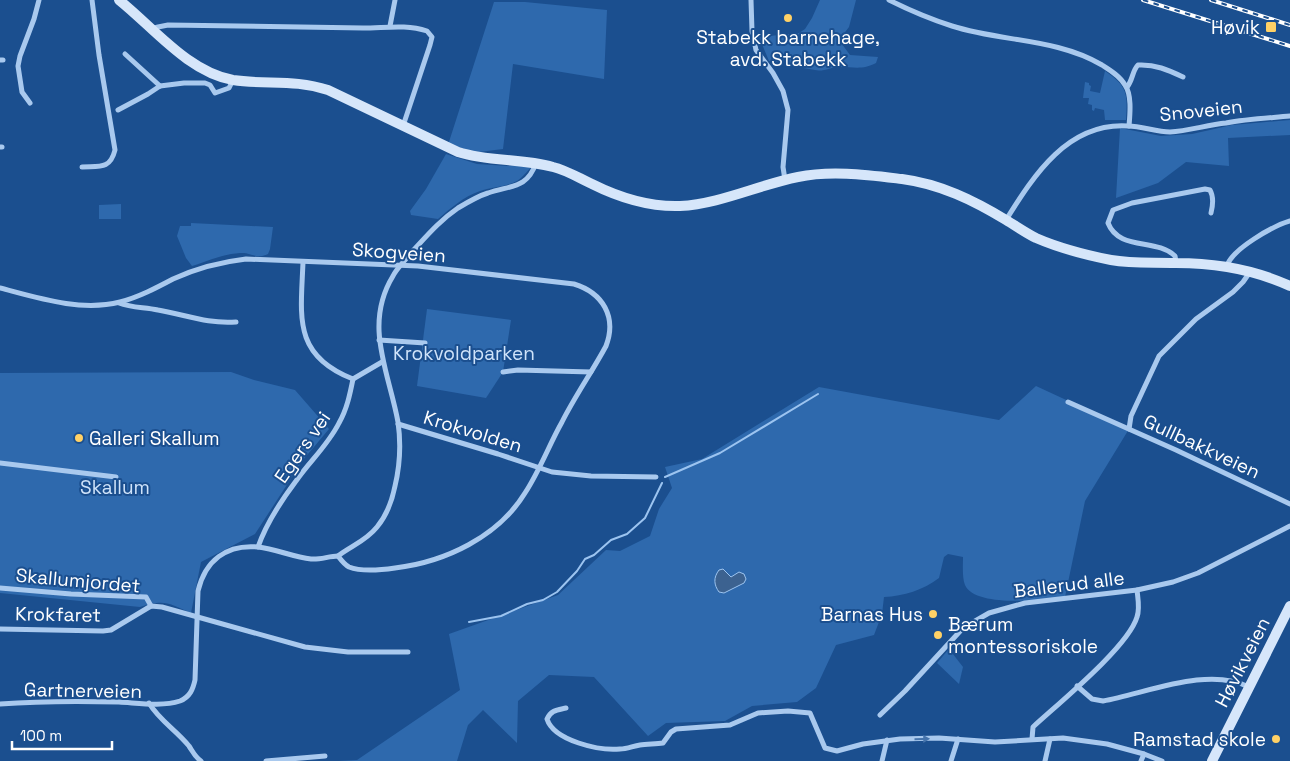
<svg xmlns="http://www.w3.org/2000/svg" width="1290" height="761" font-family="'Space Grotesk',sans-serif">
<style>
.green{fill:#2e69ad}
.water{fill:#3c6290;stroke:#9cc4f0}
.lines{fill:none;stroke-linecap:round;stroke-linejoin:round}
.stream{stroke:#9cc4f0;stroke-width:2}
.street{stroke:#a9c9ee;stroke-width:5}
.secondary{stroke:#d6e6fa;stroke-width:10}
.rail-casing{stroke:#fff;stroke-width:4}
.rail{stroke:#1b4f8f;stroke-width:2;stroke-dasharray:5.5;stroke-linecap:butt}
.oneway{fill:#4674ac}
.poi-dot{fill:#ffd166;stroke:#1b4f8f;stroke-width:2}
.labels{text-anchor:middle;stroke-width:4;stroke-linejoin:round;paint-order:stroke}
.poi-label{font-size:19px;fill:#fff;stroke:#1b4f8f;text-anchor:end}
.street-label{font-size:19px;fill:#fff;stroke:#1b4f8f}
.park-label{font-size:19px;fill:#cfe3fa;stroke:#1b4f8f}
</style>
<rect width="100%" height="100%" fill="#1b4f8f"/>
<g class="green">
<path d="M820,0H856L849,27L839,40L850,55L878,57L876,63C863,70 854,67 841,67C833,66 824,72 815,70C799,68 785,62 769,61L759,37L799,33L805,29L812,18Z"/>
<polygon points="494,2 525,2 607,10 604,79 513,64 503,149 479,152 447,148"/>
<path d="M1105,71C1127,86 1128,93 1126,120H1105L1104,110L1095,108L1094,111L1092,110V105L1088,104L1089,98H1083L1085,82L1089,83V85L1091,86L1090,91L1100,93Z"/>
<polygon points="1290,120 1290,135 1228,138 1229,166 1186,162 1158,183 1116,198 1120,128 1161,136 1192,134 1232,125"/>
<path d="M446,154L477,164L508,166L536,162C531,167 521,179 517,181C506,187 491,187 480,191C463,197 451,208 438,219L411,215L410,211L426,189Z"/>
<polygon points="121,204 121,219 99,219 99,205"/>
<path d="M191,223L273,227L270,249L268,254C255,260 252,252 240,253C223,254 208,261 192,266L186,258L177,236L180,226H191Z"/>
<polygon points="427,309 511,320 503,372 486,398 417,386"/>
<path d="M231,372L254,380L295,390L329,429L303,460L255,534L201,562L191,613C168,603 165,599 140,607L0,593V373Z"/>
<path d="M1036,386L1129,429L1085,501L1065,597C1044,600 975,608 965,585C962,578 963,565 963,557L948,554L944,557L939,578C923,590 904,596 884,597L882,614L874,635L836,645L816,688L797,702L752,706L725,721L666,723L648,736L594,677L549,675L518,701L517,743L483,710L468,725L457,761H338L357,760L460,690L449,634L558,595L606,550L620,551L650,536L659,509L672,488L665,467L702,459L819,387L999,420Z"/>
<polygon points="949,649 963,667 959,684 937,663"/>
</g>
<path class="water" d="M723,569L731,577L739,572L744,574L746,579L744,583L724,593L719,592C714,585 713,578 719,570Z"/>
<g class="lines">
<g class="stream">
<polyline points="665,477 720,453 818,394"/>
<polyline points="469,622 501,616 527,604 543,600 557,592 577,571 585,559 594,555 611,540 627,534 645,518 662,483"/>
</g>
<g class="street">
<polyline points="751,0 752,31 756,50 773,73 783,91 788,110 783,167 785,180"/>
<path d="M889,0C909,10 930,19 952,26C1002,42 1056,38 1102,65C1110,70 1120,76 1125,85C1132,95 1130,114 1129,126"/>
<polyline points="390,26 395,0"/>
<path d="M151,29L158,27L168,25L363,28C385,28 406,24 427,31L432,37L430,45L403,126"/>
<polyline points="125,54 160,86"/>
<polyline points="0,60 3,60"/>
<path d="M1127,87C1133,80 1132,71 1138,65C1155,64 1168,70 1183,77"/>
<polyline points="30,103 22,92 18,66 20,56 34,19 39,0"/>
<polyline points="118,110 148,94 160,86 184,83 205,83 210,85 215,93 229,88 233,80"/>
<polyline points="0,147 2,147"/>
<path d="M82,167C99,166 110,170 115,150L99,55L92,0"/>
<path d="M1006,220C1034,175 1068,122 1128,126C1142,126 1156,132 1170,132C1188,131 1207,125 1226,123C1247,119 1269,118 1290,116"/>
<path d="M303,262C301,316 292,355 353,379"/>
<path d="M1176,262L1175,256C1156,238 1119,251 1108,223L1113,210L1132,203L1205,189L1210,190C1214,197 1213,205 1211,213"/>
<path d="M1227,266C1232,249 1273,226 1290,221"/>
<path d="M0,288C38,298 81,312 120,302C139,297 156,288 173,279C197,268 220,262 246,259L418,266L574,284C603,293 617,317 606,346C592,372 575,396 562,422C549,445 540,470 525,493C498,537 445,562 395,568C381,570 362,572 349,567C345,565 341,560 338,556C329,556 320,560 311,559C293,557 276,549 258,547C226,544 205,561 198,591L195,680C193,689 190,697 180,701C162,707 138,703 119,702C79,701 39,701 0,704"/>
<path d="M119,303C132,308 145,307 158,310C187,315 206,324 236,322"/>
<polyline points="379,340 425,343"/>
<polyline points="503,372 518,370 591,372"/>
<polyline points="353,379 382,362"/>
<polyline points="1068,402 1176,450 1290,504"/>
<polyline points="398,424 498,454 552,472 591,476 656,477"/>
<polyline points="1129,429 1131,416 1159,356 1196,319 1233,292 1243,282 1250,272"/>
<polyline points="0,463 116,477"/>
<path d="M258,547C266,524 281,501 296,481C310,461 328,445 339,423C347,409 350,394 353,379"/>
<path d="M338,556C351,546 366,541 377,527C387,515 392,501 395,486C400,465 401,443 398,422C389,372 363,325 393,276C397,268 404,262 409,255C425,238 439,221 458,208C468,202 478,196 488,193C511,185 527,189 536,163"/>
<polyline points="0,588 71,594 146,597 151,606"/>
<polyline points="0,629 103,631 111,630 151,606 162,607 305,647 348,652 408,652"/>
<path d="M1077,686L1092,699L1103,701C1147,693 1208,666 1249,687"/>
<path d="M149,703C159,720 176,730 189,746C193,752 195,757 201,761"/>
<path d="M566,708C557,710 551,710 547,719C554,741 600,751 620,749C627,749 633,746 640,745C647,744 656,744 663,743L671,732L676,729L730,725L758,713L788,711L810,713L825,748L837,751L863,744L900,739L939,738L995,742L1063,738L1107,744L1144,754L1162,761"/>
<polyline points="880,715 905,691 963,628 989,613 1025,603 1137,590 1173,582 1198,573 1290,526"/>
<path d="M1032,739L1033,727C1059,703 1128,647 1137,617C1140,609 1138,599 1137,590"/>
<polyline points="266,761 325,756"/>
<polyline points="882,761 887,740"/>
<polyline points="951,761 958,739"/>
<polyline points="1045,761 1050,739"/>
<polyline points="1141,761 1144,754"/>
</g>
<g class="secondary">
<path d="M119,0C153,27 188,72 233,80C267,85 294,79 328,90L458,152C489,162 521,158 553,167C566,170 579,178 592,184C620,198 649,207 680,206C720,204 758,185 798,177C831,170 868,175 902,179C940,184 973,200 1006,220C1016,226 1026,233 1036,238C1059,248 1086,255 1111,260C1133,264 1154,262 1176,263C1216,263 1253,269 1290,286"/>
<polyline points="1212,761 1290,606"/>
</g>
<g class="rail-casing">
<g id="rail">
<polyline points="1143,0 1290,46"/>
<polyline points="1211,0 1290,25"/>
</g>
</g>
<use href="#rail" class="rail"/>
</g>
<defs><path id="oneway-solid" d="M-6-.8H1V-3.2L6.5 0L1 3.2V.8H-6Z" transform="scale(1.25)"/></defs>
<use class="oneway" href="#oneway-solid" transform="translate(922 739) rotate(-1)"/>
<g class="poi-dot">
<circle cx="788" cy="18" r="5"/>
<rect x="1265" y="21" width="12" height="12" rx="2.5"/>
<circle cx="79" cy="438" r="5"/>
<circle cx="933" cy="614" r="5"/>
<circle cx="938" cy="635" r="5"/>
<circle cx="1276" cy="739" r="5"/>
</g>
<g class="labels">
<g class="poi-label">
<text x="1260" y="34">Høvik</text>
<text x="788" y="44" text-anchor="middle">Stabekk barnehage,<tspan x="788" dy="22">avd. Stabekk</tspan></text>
<text x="89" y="445" text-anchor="start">Galleri Skallum</text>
<text x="923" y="621">Barnas Hus</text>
<text x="948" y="631" text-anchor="start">Bærum<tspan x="948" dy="22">montessoriskole</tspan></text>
<text x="1266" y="746">Ramstad skole</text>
</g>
<g class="street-label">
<text transform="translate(1201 110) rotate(-6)" y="7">Snoveien</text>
<text transform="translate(399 252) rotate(4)" y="7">Skogveien</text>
<text transform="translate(473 431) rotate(17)" y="7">Krokvolden</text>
<text transform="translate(1202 446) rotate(25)" y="7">Gullbakkveien</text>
<text transform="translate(302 447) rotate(-55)" y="7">Egers vei</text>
<text transform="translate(78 580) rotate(5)" y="7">Skallumjordet</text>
<text transform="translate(1069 584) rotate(-7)" y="7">Ballerud alle</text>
<text transform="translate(58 614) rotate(1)" y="7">Krokfaret</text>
<text transform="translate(1242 662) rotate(-63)" y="7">Høvikveien</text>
<text transform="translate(83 690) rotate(1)" y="7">Gartnerveien</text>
</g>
<g class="park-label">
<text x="464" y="360">Krokvoldparken</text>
<text x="115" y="494">Skallum</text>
</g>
</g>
<path d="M12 741v8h100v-8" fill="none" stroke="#ffffff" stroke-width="2.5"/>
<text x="20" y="741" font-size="15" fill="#ffffff" stroke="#1b4f8f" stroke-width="4" paint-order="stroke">100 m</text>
</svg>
